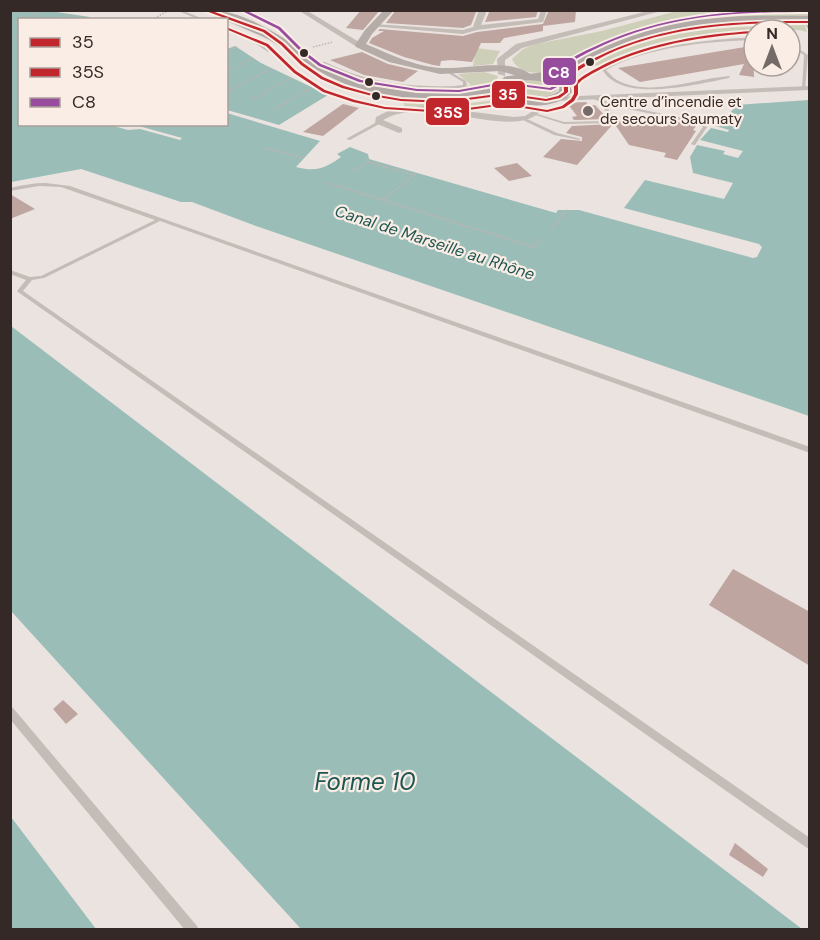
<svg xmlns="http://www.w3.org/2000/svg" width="820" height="940" font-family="'DM Sans',sans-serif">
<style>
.green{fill:#cecfb9}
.water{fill:#9bbdb8}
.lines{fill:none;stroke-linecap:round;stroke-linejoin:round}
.stream{stroke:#9bbdb8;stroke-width:2}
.building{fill:#bea5a0}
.path-far1{stroke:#bdb4b0;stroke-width:1.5;stroke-dasharray:1.5 1.5;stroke-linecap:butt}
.path{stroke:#bdb4b0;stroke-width:2;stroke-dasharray:2 2;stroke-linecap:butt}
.lane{fill:#c4bcb7;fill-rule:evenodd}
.street{fill:#c4bcb7;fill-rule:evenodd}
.secondary{fill:#b5aca8;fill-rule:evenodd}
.primary{fill:#b2aaa7;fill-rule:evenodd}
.bus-1-casing{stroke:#f9ede5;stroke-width:4}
.bus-2-casing{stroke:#f9ede5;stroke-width:4}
.bus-3-casing{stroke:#f9ede5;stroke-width:4}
.bus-1{fill:#c0262c;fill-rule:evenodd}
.bus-2{fill:#c0262c;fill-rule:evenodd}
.bus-3{fill:#974c9d;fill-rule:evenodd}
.bus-dot{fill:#342926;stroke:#f9ede5;stroke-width:2}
.poi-dot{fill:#746a67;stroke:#f9ede5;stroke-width:2}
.labels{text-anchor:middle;stroke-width:4.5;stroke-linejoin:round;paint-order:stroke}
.far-poi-label{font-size:15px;fill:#342926;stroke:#f9ede5;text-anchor:start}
.far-water-label{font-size:16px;font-style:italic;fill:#1d5551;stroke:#f9ede5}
.near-water-label{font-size:24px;font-style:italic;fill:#1d5551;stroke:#f9ede5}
.line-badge{stroke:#f9ede5;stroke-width:2}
.badge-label{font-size:16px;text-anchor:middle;font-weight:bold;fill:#fff}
</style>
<rect width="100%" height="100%" fill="#ebe3df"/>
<g class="green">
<path d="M677,11H809V17L654,27C617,36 582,48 552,72C538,74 518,74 512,59L523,49L536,44L602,31Z"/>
<path d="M753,25H805L809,39L807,32L799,30C735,31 657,32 599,66L593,65C638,32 699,28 753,25Z"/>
<polygon points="476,48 500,51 493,64 473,66"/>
<path d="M484,72L498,76C495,92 469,90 455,92V89L471,85L458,74Z"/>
<path d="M524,79L552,82L557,85L558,90C544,102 524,98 511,88V85Z"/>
<polygon points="505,99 520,102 526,109 464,105 438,108 405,106 403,103 463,104"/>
</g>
<g class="water">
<path d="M11,10L50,11L90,17L85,20H20V124L110,125L128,130L140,129L180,140L182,138L135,125L226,124L227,113L320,141L296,167C316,172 324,169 341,157L337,154L350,147L368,154L369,159L556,213L558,210H579L753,258L757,257L762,247L759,244L624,208L645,180L724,199L733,183L693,173L690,157L697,145L725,151L723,154L738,158L743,151L700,140L711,128L728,132L729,130L713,125L722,124L736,105L809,100V416L256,226L192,202H181L81,169L11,182Z"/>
<polygon points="235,46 261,63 328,95 279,125 227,110 227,49"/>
<polygon points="11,326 802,929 301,929 11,611"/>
<polygon points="10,817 11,817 96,929 11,929"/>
</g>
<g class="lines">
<polyline class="stream" points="807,25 810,30"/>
</g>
<g class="building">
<polygon points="361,10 380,10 363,30 346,28"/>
<polygon points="396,10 431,12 476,12 471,25 463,28 386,23"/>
<polygon points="490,10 538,10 536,17 485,22"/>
<polygon points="549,10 576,10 575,22 543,26 543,31 504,38 500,43 481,43 472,62 451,60 441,61 440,66 433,65 404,57 369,43 372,38 384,31 378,31 380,29 463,36 477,32 543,24"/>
<polygon points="753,42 754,77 739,75 744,64 640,82 618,68 751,46"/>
<polygon points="362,52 388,64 418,71 403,82 364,75 330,60"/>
<polygon points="586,102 589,106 595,105 608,119 574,120 572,117 577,116 567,103"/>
<polygon points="343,104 359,108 323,136 303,132"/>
<polygon points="627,119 663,127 669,120 696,126 693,130 696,131 677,160 664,157 666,153 629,145 614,123"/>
<polygon points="613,124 577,165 543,157 561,139 582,141 582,137 566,133 572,126"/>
<polygon points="517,163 532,176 509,181 494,168"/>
<polygon points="10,194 35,209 10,219"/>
<polygon points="733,569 810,612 810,666 709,605"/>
<polygon points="63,700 78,714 66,724 53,709"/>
<polygon points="735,843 768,869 763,877 729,855"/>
</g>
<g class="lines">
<g class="path-far1">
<polyline points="10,14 19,10"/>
<polyline points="24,20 45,10"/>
<polyline points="55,20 69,14"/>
<polyline points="152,20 169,10"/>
<polyline points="10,25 20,21"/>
<polyline points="15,37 20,35"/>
<polyline points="313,47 333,42"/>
<polyline points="226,53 237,47"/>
<polyline points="226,72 253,58"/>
<polyline points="227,92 272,68"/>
<polyline points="251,100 291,78"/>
<polyline points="283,104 312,87"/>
</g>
<g class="path">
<polyline points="275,109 286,103"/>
<polyline points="265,148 303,158"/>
<polyline points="354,171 368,162 414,175"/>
<polyline points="328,183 534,247 541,239"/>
<polyline points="383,200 417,173"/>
<polyline points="551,229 567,210"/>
</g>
<g class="lane">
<polygon points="96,10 100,10 97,12"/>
<polygon points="176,10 181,10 206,20 200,20"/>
<polygon points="226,27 254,39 271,51 268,52 252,41 226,29"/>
<path d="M740,38H754V40C710,41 645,47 606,70C610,74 613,78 617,80C649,98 697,78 730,76L729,78C699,84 638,99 612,80C608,78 605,73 602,70C634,47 701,41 740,38Z"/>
<polygon points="790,43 808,55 805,90 802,89 804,55 790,46"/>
<path d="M323,62H325C359,79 393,85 430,86C441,86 452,87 463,85V82L448,73L449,71L466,81L467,86C455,91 443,89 430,88C392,87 357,82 323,64Z"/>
<polygon points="591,96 593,96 610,103 702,122 707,127 695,145 693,145 691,144 703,127 699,124 610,105 607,107 615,120 610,123 564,124 532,114 534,113 564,122 609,121 611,120 603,107 606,104 591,98"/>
<polygon points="525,118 557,133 581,139 579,140 554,135 523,120 523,119"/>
<polygon points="377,122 381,123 350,140 346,139"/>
<path d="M46,183L70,186L810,447V453L160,221L44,278L32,280L23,291L810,838V850L18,292L17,291L26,280L10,274V270L30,277L41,276L155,220L61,187L39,186L10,191V188C22,185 34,183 46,183Z"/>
<polygon points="10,706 13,708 197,926 199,930 185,930 10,719"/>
</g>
<g class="street">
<polygon points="298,10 306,10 364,45 357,47"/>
<polygon points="479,10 485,10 486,13 481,25 538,19 541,10 547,10 543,22 477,30 463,34 371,26 374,24 463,30 473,27"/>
<polygon points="652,10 665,10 522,48 505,60 505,76 498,74 497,59 516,44"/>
<polygon points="810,86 810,90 555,101 551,99 555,97"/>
<path d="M424,106L514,117L525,116L536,109L540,112C510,141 428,93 383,120L402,128V132L399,133L375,123L376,117L390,110Z"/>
</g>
<path class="secondary" d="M384,10H394L372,34L366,44C389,54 416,67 442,68C469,69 511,57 533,76L528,79L500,71L440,74L389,62L356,47L355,45L365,30Z"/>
<path class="primary" d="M209,10C250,10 294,46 329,67C380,96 443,97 499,84L504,77C522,73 540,75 557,68C586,56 610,39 641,30C695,15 753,15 810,16V22C749,21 685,21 627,42C602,51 582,68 557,76L561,77L562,82H569L572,92C557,110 516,110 501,92C446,105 386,104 334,79C312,69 292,53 271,41C253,31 224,22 209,10ZM528,80L560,83L559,91C545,100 523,100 511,87L513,83Z"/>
<g class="bus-1-casing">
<path id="bus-1" d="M203,10H209L265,30L283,43L303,63L323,77L344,86L372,94L401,99L445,101L505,93L546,99L558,96L564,92C564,87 563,82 565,78C571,68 589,61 599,56C668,23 735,21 810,21V23C740,23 670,25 606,55C593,62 578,68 568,80V92L560,98L546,101L505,95L445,103L401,101L372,96L342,88L321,79L301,65L281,45L263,32Z"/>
</g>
<g class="bus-2-casing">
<path id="bus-2" d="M226,27L268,44L296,71L325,90L355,100L385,107L446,111L505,103L547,110L562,106L571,99L574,94V84C582,75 594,70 605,64C652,42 703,34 754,31V33C694,37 633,47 582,80L578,84V94L574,101L564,108L547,112L505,105L446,113L385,109L353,102L323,92L294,73L266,46L226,29Z"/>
</g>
<g class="bus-3-casing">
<path id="bus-3" d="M240,10H245L280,27L303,50L321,64L361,80L417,89L459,90L504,82L550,88L553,86C555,65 576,55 594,47C664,14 733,10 810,10V12C731,12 665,15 593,50C577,58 558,67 557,87L551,90L504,84L459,92L417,91L359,82L319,66L301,52L278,29Z"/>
</g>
<use href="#bus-1" class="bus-1"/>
<use href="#bus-2" class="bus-2"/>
<use href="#bus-3" class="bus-3"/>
</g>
<g class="bus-dot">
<circle cx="304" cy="53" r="5"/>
<circle cx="590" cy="62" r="5"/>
<circle cx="369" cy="82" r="5"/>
<circle cx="376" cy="96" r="5"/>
</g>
<circle class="poi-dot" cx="588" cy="111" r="6"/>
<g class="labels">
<g class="far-poi-label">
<text x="600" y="107">Centre d’incendie et<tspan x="600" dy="17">de secours Saumaty</tspan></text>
</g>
<g class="far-water-label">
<text transform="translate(435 242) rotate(18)" y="6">Canal de Marseille au Rhône</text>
</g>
<g class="near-water-label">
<text x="365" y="790">Forme 10</text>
</g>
</g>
<g class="line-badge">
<rect x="542" y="57" width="35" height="29" rx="6" fill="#974c9d"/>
<rect x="491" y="80" width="35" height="29" rx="6" fill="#c0262c"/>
<rect x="425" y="97" width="45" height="29" rx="6" fill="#c0262c"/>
</g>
<g class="badge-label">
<text x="559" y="78">C8</text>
<text x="508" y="100">35</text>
<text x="448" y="118">35S</text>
</g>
<rect width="820" height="940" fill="none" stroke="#342926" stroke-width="24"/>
<rect x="18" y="18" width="210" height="108" fill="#f9ede5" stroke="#aa9f99" stroke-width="1.5"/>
<rect x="30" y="38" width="30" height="9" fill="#c0262c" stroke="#aa9f99" stroke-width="1.5"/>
<text x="72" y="48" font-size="18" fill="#342926">35</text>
<rect x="30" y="68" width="30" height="9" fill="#c0262c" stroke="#aa9f99" stroke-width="1.5"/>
<text x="72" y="78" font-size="18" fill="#342926">35S</text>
<rect x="30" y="98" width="30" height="9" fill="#974c9d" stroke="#aa9f99" stroke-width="1.5"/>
<text x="72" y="108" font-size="18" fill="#342926">C8</text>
<g transform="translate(772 48)"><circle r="28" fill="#f9ede5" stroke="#aa9f99" stroke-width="1.5"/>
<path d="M0-4.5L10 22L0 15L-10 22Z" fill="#746a67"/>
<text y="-9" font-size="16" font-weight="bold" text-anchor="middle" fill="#342926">N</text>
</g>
</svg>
